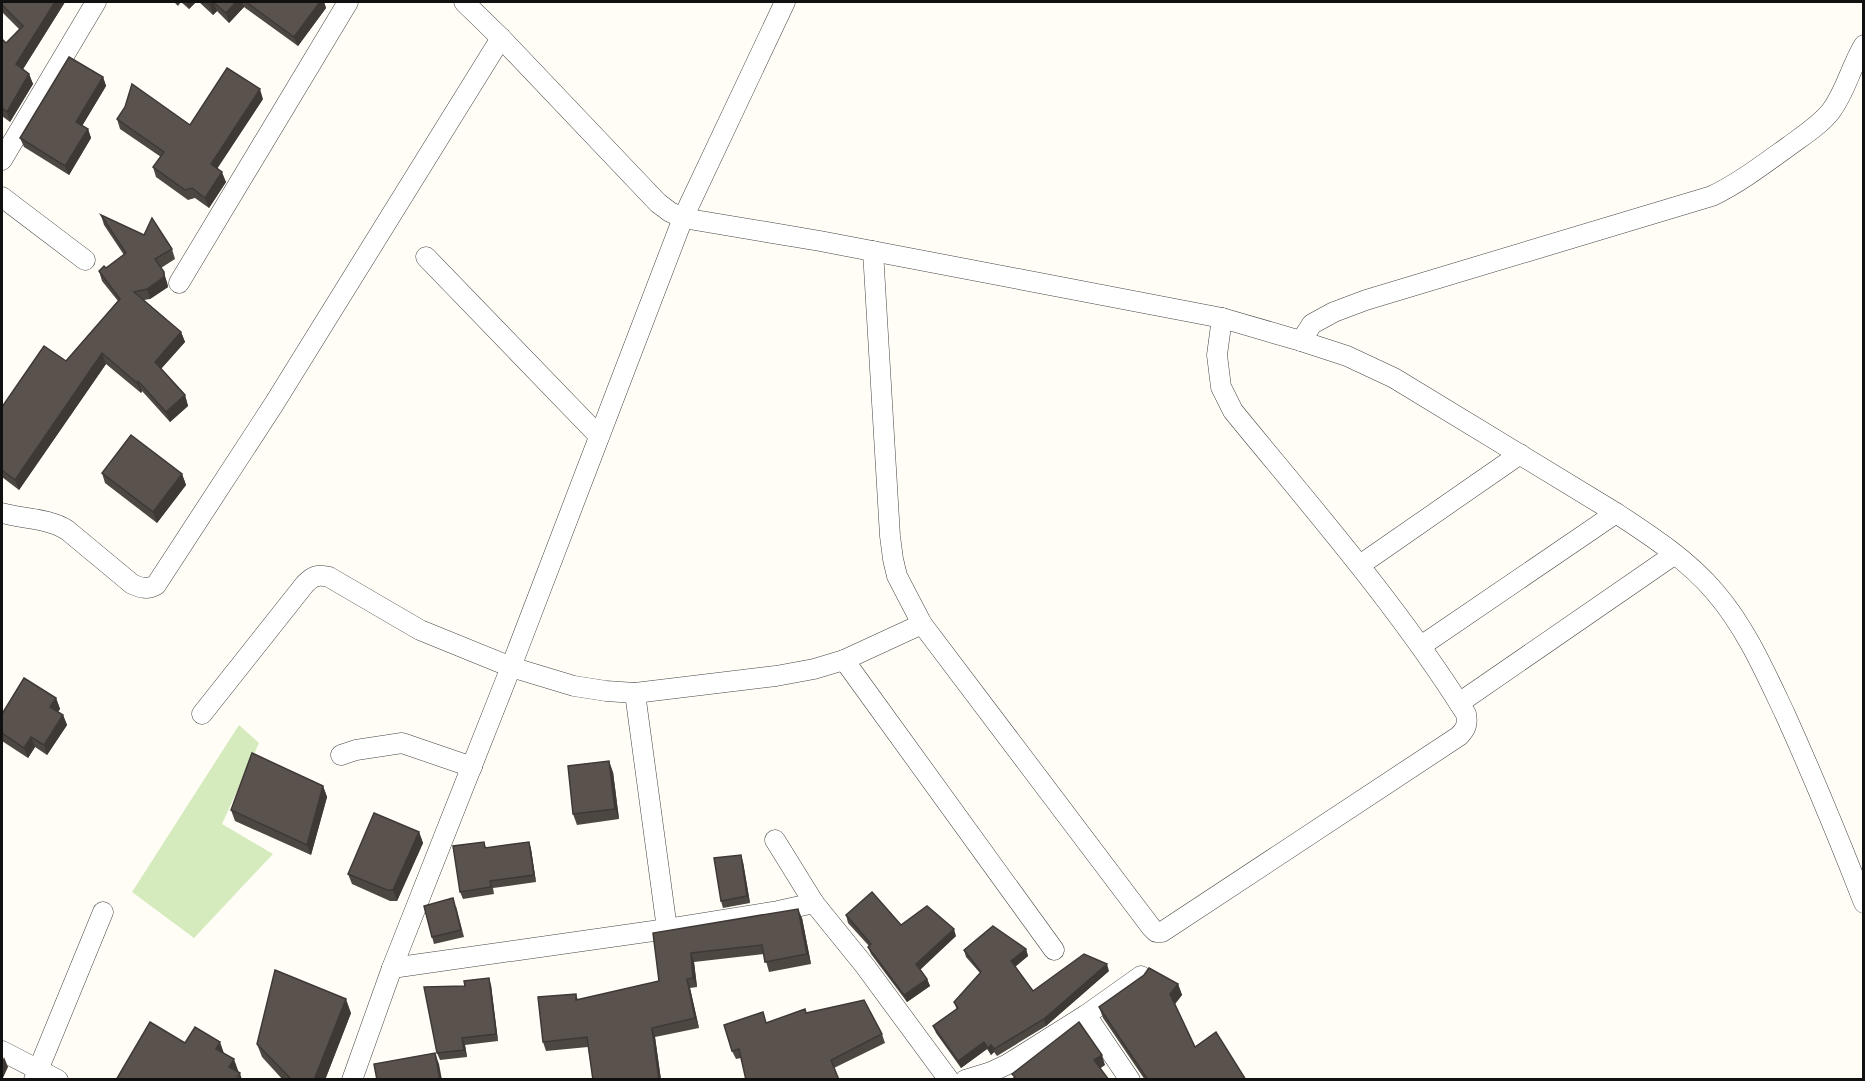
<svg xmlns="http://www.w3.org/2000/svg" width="1865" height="1081" font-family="'Crimson Pro',serif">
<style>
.green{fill:#d5ebbd}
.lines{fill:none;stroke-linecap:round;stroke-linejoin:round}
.street-casing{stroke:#444;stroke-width:21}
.street{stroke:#fff;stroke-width:20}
.wall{fill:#4d4742}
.shaded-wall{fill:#3f3936}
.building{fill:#5a524d;stroke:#3f3936;stroke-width:1.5}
</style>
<rect width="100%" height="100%" fill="#fffdf5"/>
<polygon class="green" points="239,725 259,743 222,824 273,854 194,938 132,892"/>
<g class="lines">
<g class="street-casing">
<g id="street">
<path d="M464,2L501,38L658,203L670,212L683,218L820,241L1222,318L1301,341L1347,356L1394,378L1616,513C1651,536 1688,560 1715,592C1746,628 1765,672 1785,714C1813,776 1839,839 1864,903"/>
<polyline points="2,160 96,2"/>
<polyline points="2,197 85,260"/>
<path d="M873,251L890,536L893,559L897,576L922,624L1151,927L1156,932H1162L1459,736C1466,729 1468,724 1466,714C1398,606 1314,510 1233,411L1221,387L1217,355L1222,318"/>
<polyline points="426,257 599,436"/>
<polyline points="179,283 348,2"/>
<path d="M1301,341L1312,324L1334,312L1366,300L1712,196C1739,183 1764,164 1789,146C1804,135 1820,125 1831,111C1846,91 1851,66 1864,45"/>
<path d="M2,513C23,519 48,518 67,530L132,584C141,588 147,590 156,585L274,404L501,38"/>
<polyline points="1360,565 1520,454"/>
<polyline points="1421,646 1616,513"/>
<polyline points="844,660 1054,950"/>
<polyline points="635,693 667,929"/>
<polyline points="1459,703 1675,554"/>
<path d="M202,714L305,584C313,576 318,574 329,577L420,630L511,667L574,686L606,691L635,693L776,676L814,669L844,660L922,624"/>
<polyline points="341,755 356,750 402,743 472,767"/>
<polyline points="775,840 814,903"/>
<polyline points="392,968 667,929 778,911 814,903 865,966 949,1080"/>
<polyline points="1086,1015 1130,1080"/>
<polyline points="2,1051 58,1080"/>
<polyline points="34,1080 103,912"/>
<polyline points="352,1080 392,968 511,667 683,218 785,2"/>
<polyline points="965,1080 991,1072 1008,1064 1086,1015 1141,976"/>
</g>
</g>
<use href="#street" class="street"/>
</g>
<g class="wall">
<polygon points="2,2 65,2 23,69 29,74 33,84 10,122 2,116 2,39 6,43 19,29 2,12"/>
<polygon points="174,2 196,2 189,9 181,2 178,6"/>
<polygon points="199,2 324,2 326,8 298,46 244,7 229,23 217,11 213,15"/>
<polygon points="103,77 106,86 82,126 88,129 91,138 69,175 24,147 20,138"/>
<polygon points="263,99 217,169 226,182 209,208 195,198 188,200 156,177 153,167 161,157 120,129 117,119 190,125"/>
<polygon points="101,215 172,249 175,259 161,268 167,282 168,287 150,299 144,300 181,332 185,342 161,369 185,395 188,406 170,422 142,391 141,393 106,364 19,490 2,477 2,407 66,361 118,301 102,281 99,271 106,268 124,255 104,225"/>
<polygon points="102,473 182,474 186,485 157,523 105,483"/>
<polygon points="56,698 60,709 58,712 63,715 67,725 47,755 35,747 28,758 2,741 2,714"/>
<polygon points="613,772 619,819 577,825 573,814"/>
<polygon points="323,786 327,797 311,855 235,821 231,810"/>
<polygon points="419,832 423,843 397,901 390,901 352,884 348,874"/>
<polygon points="484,842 486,848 529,842 531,849 536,882 493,888 494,894 463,899 460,892"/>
<polygon points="743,862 750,903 723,908 721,901"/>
<polygon points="456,906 464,937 434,944 432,937"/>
<polygon points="846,915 901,925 956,936 920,969 927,979 930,986 907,1002 871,954 868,947 869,946 848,923"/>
<polygon points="802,918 811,964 769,972 764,954 694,962 697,987 690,988 699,1028 655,1037 661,1080 593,1080 588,1047 546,1051 543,1042 576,994 578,1000 659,981 653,933"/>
<polygon points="1026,949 1028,956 1015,966 1033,991 1109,971 1046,1026 997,1056 994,1052 991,1055 987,1049 961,1068 936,1033 933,1026 957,1010 954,1002 980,973 966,957 964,950"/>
<polygon points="1144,975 1178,984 1182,995 1175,1004 1195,1047 1246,1080 1145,1080 1103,1018 1099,1007"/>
<polygon points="491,985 498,1041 465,1045 467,1057 440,1060 437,1053 465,986"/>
<polygon points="351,1013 325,1080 283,1080 262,1057 257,1044"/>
<polygon points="806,1013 882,1034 885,1043 834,1068 741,1058 736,1059 732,1051 767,1023"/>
</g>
<g class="shaded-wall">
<polygon points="55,2 65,2 20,74 16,64"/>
<polygon points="186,2 196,2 189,9"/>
<polygon points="213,2 217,11 213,15 210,5"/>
<polygon points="236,2 242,2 244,7 229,23 226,13"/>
<polygon points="320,2 324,2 326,8 298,46 294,37"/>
<polygon points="29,74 33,84 10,122 7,112"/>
<polygon points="103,77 106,86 79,131 76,122"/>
<polygon points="260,89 263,99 214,173 211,164"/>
<polygon points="88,129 91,138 69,175 65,166"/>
<polygon points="222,172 226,182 209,208 205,198"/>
<polygon points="164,272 168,287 150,299 147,289"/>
<polygon points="181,332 185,342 158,372 155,362"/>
<polygon points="102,353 106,364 19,490 15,480"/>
<polygon points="138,381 142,391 141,393 137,383"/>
<polygon points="185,395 188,406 170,422 166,412"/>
<polygon points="182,474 186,485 157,523 153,512"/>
<polygon points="56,698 60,709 54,717 50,707"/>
<polygon points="63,715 67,725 47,755 44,745"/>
<polygon points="31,737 35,747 28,758 24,748"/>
<polygon points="609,761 613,772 619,819 615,809"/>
<polygon points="323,786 327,797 311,855 307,845"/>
<polygon points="419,832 423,843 397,901 393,890"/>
<polygon points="529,842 531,849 536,882 534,875"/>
<polygon points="741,855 743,862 750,903 747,896"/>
<polygon points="798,909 802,918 811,964 807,954"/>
<polygon points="954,929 956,936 919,971 916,964"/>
<polygon points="1026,949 1028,956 1014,968 1011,961"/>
<polygon points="691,953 694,962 697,987 693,978"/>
<polygon points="1107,964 1109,971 1046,1026 1044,1019"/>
<polygon points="489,978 491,985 498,1041 496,1034"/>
<polygon points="687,979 690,988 699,1028 695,1018"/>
<polygon points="927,979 930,986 907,1002 904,995"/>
<polygon points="1178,984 1182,995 1174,1005 1170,994"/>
<polygon points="346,999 351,1013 325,1080 314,1080"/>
<polygon points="652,1028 655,1037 661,1080 659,1080"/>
<polygon points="462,1038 465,1045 467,1057 464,1050"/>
<polygon points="220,1042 225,1056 216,1049"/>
<polygon points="984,1042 987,1049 961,1068 958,1061"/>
<polygon points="991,1045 994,1052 991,1055 988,1048"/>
<polygon points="435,1053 439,1064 442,1080 440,1080"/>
<polygon points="1102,1055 1105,1065 1098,1070 1094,1060"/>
<polygon points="4,1057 8,1067 2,1080 2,1062"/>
<polygon points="234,1059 239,1073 229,1067"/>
<polygon points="240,1073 242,1080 237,1080"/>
</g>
<g class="building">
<polygon points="2,2 55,2 16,64 29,74 7,112 2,108 2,39 6,43 23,26 2,5"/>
<polygon points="206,2 213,2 210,5"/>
<polygon points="213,2 236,2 226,13"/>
<polygon points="246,2 320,2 294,37"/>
<polygon points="69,57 103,77 76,122 88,129 65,166 20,138"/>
<polygon points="227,68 260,89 211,164 222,172 205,198 192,188 185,190 153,167 164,152 117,119 125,107 132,84 190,125"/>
<polygon points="101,215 144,235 152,218 172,249 155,259 164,272 164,277 147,289 134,292 181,332 155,362 185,395 166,412 138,381 137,383 102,353 15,480 2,470 2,407 44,346 66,361 120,299 99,271 104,266 106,268 126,253"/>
<polygon points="131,435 182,474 153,512 102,473"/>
<polygon points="24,678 56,698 50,707 63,715 44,745 31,737 24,748 2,733 2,714"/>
<polygon points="252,753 323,786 307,845 231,810"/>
<polygon points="609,761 615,809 573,814 568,766"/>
<polygon points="374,813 419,832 393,890 387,890 348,874"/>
<polygon points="484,842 485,848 529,842 534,875 490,881 491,887 460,892 453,846"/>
<polygon points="741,855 747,896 721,901 714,858"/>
<polygon points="872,892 901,925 927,906 954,929 916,964 927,979 904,995 868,947 871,944 846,915"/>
<polygon points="453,898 461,930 432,937 424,906"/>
<polygon points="798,909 807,954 765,962 762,945 691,953 693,978 687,979 695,1018 652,1028 659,1080 593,1080 587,1037 543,1042 538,997 576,994 576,1000 659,981 653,933"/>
<polygon points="993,926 1026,949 1011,961 1033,991 1084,954 1107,964 1044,1019 994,1049 991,1045 988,1048 984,1042 958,1061 933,1026 958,1008 954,1002 981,972 964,950"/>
<polygon points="1149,968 1178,984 1170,994 1195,1047 1216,1032 1246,1080 1148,1080 1099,1007 1144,975"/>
<polygon points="275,970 346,999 314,1080 292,1080 257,1044"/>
<polygon points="489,978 496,1034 462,1038 464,1050 437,1053 424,987 465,986 464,981"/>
<polygon points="864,1000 882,1034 831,1060 839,1080 746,1080 739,1049 732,1051 724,1025 763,1012 766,1023 805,1009 806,1013"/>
<polygon points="150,1022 185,1043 195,1027 220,1042 216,1049 234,1059 229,1067 240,1073 236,1079 237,1080 116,1080"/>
<polygon points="1079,1022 1102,1055 1094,1060 1109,1080 1011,1080 1015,1077 1012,1074"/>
<polygon points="435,1053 440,1080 377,1080 374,1064"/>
</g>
<rect width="1865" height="1081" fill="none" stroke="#111111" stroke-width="6"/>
</svg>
